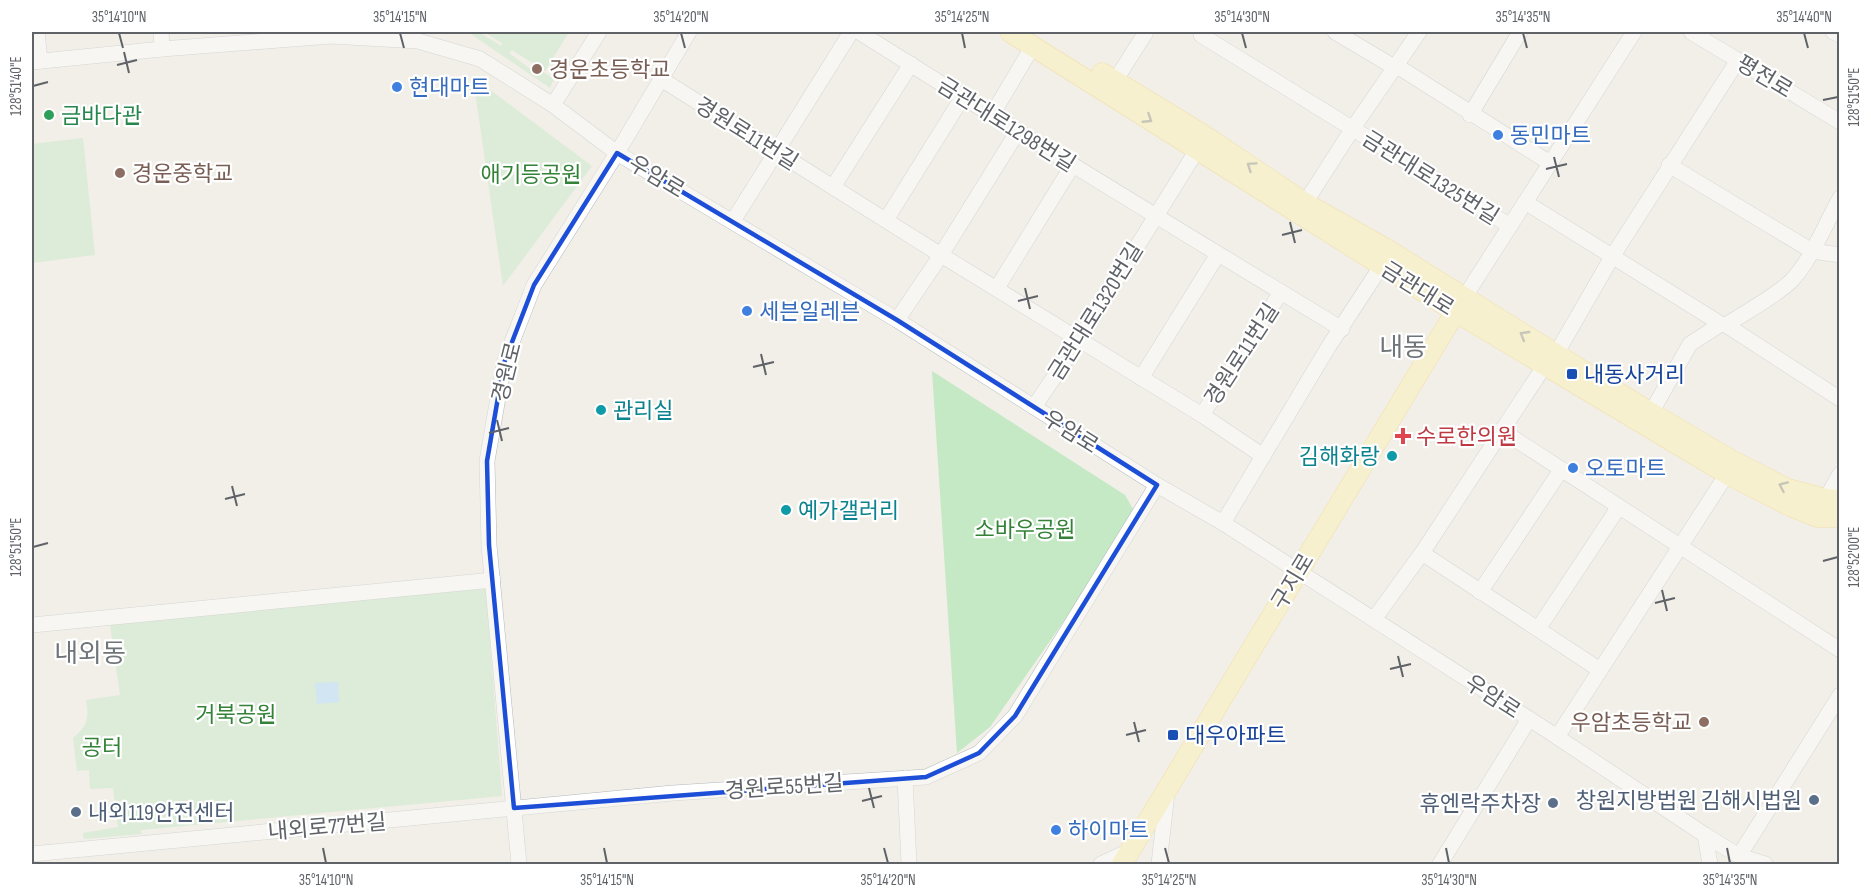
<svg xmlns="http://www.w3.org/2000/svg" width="1871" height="896" font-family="'Sofia Sans Condensed','Noto Sans KR',sans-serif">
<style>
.green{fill:#c5e8c5}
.water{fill:#aadaff}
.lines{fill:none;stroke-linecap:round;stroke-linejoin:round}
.minor-casing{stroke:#b5b8bc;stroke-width:16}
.major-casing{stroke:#f2c960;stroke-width:21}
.minor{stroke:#fff;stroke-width:15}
.major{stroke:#fff2af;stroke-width:20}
.oneway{stroke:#979581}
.marked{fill:none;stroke:#1d4ed8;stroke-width:4.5;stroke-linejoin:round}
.ticks{fill:none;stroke:#5f6368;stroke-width:2}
.education-dot{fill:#8d6e63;stroke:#fff;stroke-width:2}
.shop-dot{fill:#3f7fe0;stroke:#fff;stroke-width:2}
.leisure-dot{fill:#2e9e5b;stroke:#fff;stroke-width:2}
.transit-dot{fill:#1a4fb4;stroke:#fff;stroke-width:2}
.culture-dot{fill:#0f9aa8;stroke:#fff;stroke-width:2}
.health-dot{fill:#e0444e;stroke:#fff;stroke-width:2}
.service-dot{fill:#5c6f8a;stroke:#fff;stroke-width:2}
.labels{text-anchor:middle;stroke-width:4.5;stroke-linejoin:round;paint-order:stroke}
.education-label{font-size:22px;fill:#785e54;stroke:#fff;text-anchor:start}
.street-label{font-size:22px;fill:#5f6368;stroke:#fff}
.shop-label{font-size:22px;fill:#366cbe;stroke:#fff;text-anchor:start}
.leisure-label{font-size:22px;fill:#27864d;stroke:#fff;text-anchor:start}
.park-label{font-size:22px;fill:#348238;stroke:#fff}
.transit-label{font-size:22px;fill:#164399;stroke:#fff;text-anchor:start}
.culture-label{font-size:22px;fill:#0d838f;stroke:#fff;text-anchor:start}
.health-label{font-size:22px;fill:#be3a42;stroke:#fff;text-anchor:start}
.service-label{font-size:22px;fill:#4e5e75;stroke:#fff;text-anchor:end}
.quarter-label{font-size:26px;fill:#70757a;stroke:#fff}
.neatline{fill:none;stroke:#5f6368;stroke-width:2}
.ticks-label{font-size:15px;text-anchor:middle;fill:#5f6368}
</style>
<rect width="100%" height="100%" fill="#f1efe8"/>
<g class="green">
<polygon points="468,32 479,32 501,46 502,43 484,32 569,32 545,71 512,50 509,53 533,71 536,67 554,79 550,88"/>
<polygon points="473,77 592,166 503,286"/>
<polygon points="83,138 95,255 32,263 32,144"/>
<polygon points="932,371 1125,495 1137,516 990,727 957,753"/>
<path d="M486,589L502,796L141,830V834L84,839L83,833L118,827L113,788L90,789L89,770L77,771L73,738C88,726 89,718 86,700L120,695L109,617Z"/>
</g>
<polygon class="water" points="338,682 339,702 317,704 315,683"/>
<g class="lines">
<g class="minor-casing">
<g id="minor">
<polyline points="37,32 40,61"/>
<polyline points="161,32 162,49"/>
<path d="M859,32C1019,133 1180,231 1342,329"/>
<polyline points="1204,32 1201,35 1510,226"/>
<polyline points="1335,32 1394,67"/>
<polyline points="1691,32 1840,122"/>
<polyline points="1833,32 1840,35"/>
<polyline points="32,62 162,49 331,36 418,41 480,59 553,105 617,153 897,320 1157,485 1223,523 1545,729 1705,835 1739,856 1765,864"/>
<polyline points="1397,66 1550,163"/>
<polyline points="661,79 941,255 1202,415 1263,456"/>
<polyline points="1115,81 1146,32"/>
<polyline points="553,105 599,32"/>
<polyline points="993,113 1033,46"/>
<polyline points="1470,115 1520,32"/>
<polyline points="1669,165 1812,251 1840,255"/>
<polyline points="833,187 911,64"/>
<polyline points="1525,202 1721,324"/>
<polyline points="1305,203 1353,128 1419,32"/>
<polyline points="886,220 964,95"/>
<polyline points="733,221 851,32"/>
<polyline points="997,288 1072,166"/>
<polyline points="1464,298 1634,32"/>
<polyline points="897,320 941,255 1018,131"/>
<polyline points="1726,325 1840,399"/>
<polyline points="1556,354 1612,257 1738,60"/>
<polyline points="1141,378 1218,254"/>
<polyline points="1034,407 1079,340 1197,150"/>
<path d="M1651,413L1690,344L1721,324L1726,325C1744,313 1778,295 1792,280C1810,262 1827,221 1840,198"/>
<polyline points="1202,415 1281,292"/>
<polyline points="1501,430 1840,650"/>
<polyline points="1826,499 1840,474"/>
<polyline points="1223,523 1329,346 1382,265"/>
<polyline points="1422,553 1600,670"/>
<polyline points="1480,592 1561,470"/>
<polyline points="1374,619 1422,553 1545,365"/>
<polyline points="32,625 493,580"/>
<polyline points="1538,629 1618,508"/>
<polyline points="1557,737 1727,474"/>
<polyline points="905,778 909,864"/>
<polyline points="1705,835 1710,864"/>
<polyline points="32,854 673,793 926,777 979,753 1015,716 1157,485"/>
<polyline points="1739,856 1840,695"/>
<polyline points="519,864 489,545 487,461 504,363 534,285 617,153 689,32"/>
<polyline points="1101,864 1131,850"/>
<polyline points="1159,864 1167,793"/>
<polyline points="1440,864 1529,719"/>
</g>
</g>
<g class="major-casing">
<g id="major">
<polyline points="1010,32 1456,312 1727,474 1790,506 1817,517 1840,517"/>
<polyline points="1102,73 1202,134 1305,203 1388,250 1651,413 1733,461 1788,489 1826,499 1840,500"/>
<polyline points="1122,864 1462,301"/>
</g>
</g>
<use href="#minor" class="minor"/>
<use href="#major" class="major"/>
</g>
<defs><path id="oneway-chevron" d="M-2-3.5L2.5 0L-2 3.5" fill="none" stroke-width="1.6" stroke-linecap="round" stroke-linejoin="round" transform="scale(1.5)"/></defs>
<g class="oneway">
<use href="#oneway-chevron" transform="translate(1148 119) rotate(33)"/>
<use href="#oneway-chevron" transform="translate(1251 166) rotate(-146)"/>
<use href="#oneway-chevron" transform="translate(1524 335) rotate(-149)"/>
<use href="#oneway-chevron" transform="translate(1783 486) rotate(-156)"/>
</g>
<path d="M0 0H1871V896H0ZM617,153L897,320L1157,485L1015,716L979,753L926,777L514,808L489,545L487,461L504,363L534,285Z" fill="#f1efe8" fill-opacity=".55" fill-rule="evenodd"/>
<path class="marked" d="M617,153L897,320L1157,485L1015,716L979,753L926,777L514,808L489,545L487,461L504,363L534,285Z"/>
<path class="ticks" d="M119,33L123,48M400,33L404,48M681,33L685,48M962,33L965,48M1242,33L1246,48M1523,33L1527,48M1804,33L1808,48M124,52L129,73M117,65L137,60M33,86L48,82M1823,100L1838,97M1554,157L1559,177M1546,169L1567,164M1290,222L1295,243M1282,235L1302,230M1025,288L1030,309M1018,301L1038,296M761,354L766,375M753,367L774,362M497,420L502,441M489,433L509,428M232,486L237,506M225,499L245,494M33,547L48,543M1823,561L1838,557M1662,590L1667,611M1655,603L1675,598M1398,656L1403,677M1390,669L1411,664M1134,722L1139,742M1126,735L1146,730M869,788L874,808M862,801L882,796M323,848L326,863M604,848L607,863M884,848L888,863M1165,848L1169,863M1446,848L1449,863M1727,848L1730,863"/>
<g class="education-dot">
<circle cx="537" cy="69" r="6"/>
<circle cx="120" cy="173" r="6"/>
<circle cx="1704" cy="722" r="6"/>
</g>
<g class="shop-dot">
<circle cx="397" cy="87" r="6"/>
<circle cx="1498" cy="135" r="6"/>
<circle cx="747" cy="311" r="6"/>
<circle cx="1573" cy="468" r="6"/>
<circle cx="1056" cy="830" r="6"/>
</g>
<circle class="leisure-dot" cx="49" cy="115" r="6"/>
<g class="transit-dot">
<rect x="1566" y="368" width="12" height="12" rx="3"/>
<rect x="1167" y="729" width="12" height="12" rx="3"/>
</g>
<g class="culture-dot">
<circle cx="601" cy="410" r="6"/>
<circle cx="1392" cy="456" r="6"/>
<circle cx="786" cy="510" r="6"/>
</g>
<path class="health-dot" d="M1400 427h6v6h6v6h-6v6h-6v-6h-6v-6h6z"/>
<g class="service-dot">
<circle cx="1814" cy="800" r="6"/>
<circle cx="1553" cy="803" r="6"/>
<circle cx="76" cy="812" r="6"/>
</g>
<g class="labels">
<g class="education-label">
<text x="549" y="77">경운초등학교</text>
<text x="132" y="181">경운중학교</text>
<text x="1692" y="730" text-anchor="end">우암초등학교</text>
</g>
<g class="street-label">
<text transform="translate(1765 76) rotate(31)" y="8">평전로</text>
<text transform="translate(1007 124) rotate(32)" y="8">금관대로1298번길</text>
<text transform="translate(747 133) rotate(32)" y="8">경원로11번길</text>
<text transform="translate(657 176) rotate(31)" y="8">우암로</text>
<text transform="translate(1431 177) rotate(32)" y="8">금관대로1325번길</text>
<text transform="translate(1418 288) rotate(32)" y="8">금관대로</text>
<text transform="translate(1095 311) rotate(-58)" y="8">금관대로1320번길</text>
<text transform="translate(1241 354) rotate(-57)" y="8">경원로11번길</text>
<text transform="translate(506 372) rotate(-76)" y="8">경원로</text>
<text transform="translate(1071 431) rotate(32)" y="8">우암로</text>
<text transform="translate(1292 581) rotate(-59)" y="8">구지로</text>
<text transform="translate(1493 696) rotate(33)" y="8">우암로</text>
<text transform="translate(784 786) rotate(-4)" y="8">경원로55번길</text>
<text transform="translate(327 826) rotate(-5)" y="8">내외로77번길</text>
</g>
<g class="shop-label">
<text x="409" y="95">현대마트</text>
<text x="1510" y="143">동민마트</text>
<text x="759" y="319">세븐일레븐</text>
<text x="1585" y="476">오토마트</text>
<text x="1068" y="838">하이마트</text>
</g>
<g class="leisure-label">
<text x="61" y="123">금바다관</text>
</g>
<g class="park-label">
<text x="531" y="182">애기등공원</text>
<text x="1025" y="537">소바우공원</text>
<text x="236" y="722">거북공원</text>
<text x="102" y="755">공터</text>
</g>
<g class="transit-label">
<text x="1584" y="382">내동사거리</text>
<text x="1185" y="743">대우아파트</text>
</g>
<g class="culture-label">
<text x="613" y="418">관리실</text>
<text x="1380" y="464" text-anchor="end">김해화랑</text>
<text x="798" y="518">예가갤러리</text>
</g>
<g class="health-label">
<text x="1416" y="444">수로한의원</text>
</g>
<g class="service-label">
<text x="1802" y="808">창원지방법원 김해시법원</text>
<text x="1541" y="811">휴엔락주차장</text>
<text x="88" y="820" text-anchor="start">내외119안전센터</text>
</g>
<g class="quarter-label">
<text x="1403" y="356">내동</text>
<text x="90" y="662">내외동</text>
</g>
</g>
<rect width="1871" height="896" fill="none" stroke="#ffffff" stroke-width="66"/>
<rect x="33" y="33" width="1805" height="830" class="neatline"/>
<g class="ticks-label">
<text x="119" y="22">35°14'10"N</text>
<text x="400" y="22">35°14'15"N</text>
<text x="681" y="22">35°14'20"N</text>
<text x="962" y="22">35°14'25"N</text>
<text x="1242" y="22">35°14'30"N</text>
<text x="1523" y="22">35°14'35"N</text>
<text x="1804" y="22">35°14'40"N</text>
<text transform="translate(16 86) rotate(-90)" y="5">128°51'40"E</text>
<text transform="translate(1854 97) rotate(-90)" y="5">128°51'50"E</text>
<text transform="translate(16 547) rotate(-90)" y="5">128°51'50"E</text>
<text transform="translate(1854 557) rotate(-90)" y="5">128°52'00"E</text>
<text x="326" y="885">35°14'10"N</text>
<text x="607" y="885">35°14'15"N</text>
<text x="888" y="885">35°14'20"N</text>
<text x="1169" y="885">35°14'25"N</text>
<text x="1449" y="885">35°14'30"N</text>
<text x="1730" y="885">35°14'35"N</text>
</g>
</svg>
